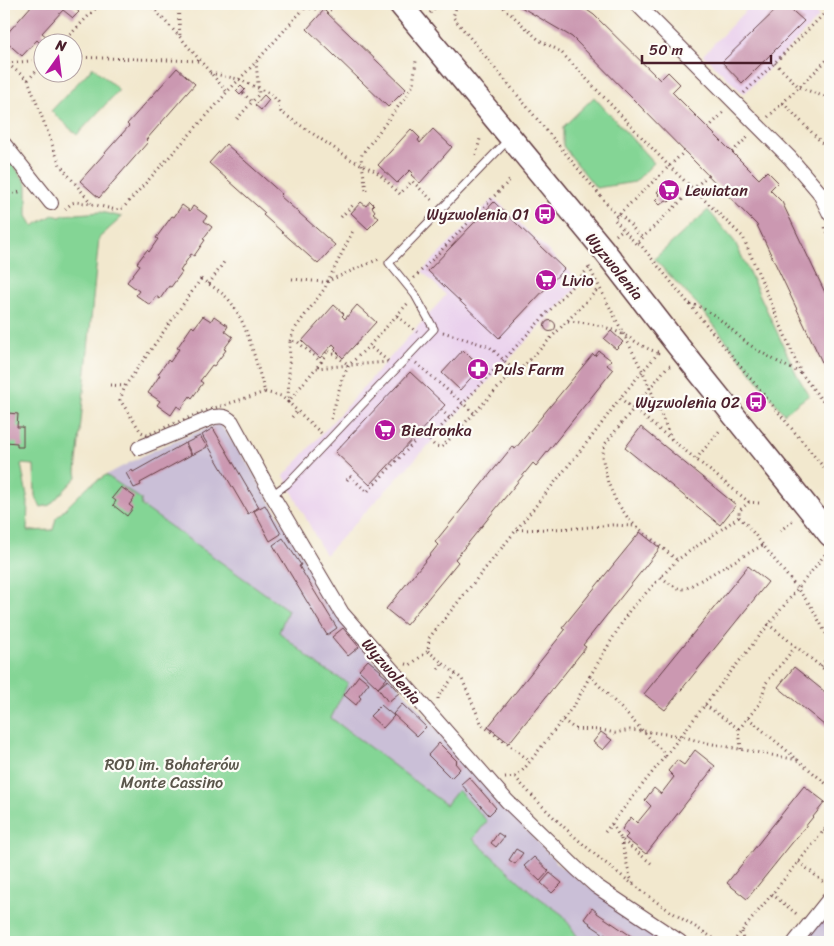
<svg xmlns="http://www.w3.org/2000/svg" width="834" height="946" font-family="Sriracha,sans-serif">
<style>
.built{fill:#ead1ed}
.industrial{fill:#cabfd7}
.green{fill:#84d595;stroke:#677a60}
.building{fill:#cb98b1}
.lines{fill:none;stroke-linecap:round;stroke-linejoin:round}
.lane-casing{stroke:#633d43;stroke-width:9}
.street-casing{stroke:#633d43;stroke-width:16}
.primary-casing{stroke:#633d43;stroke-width:25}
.path{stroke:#633d43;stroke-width:3;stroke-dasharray:1 4;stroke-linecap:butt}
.lane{stroke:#fff;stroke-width:7}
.street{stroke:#fff;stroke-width:14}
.primary{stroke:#fff;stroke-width:22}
.labels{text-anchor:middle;stroke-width:4.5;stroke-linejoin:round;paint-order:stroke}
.poi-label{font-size:16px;fill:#4a1f2b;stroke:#fdfcf7;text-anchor:start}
.street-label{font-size:16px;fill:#4a1f2b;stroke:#fdfcf7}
.park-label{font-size:16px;fill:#5b564b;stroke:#fdfcf7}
</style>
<rect width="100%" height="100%" fill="#fdfcf7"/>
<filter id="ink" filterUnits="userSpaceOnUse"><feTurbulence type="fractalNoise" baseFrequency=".02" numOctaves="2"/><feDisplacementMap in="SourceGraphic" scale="10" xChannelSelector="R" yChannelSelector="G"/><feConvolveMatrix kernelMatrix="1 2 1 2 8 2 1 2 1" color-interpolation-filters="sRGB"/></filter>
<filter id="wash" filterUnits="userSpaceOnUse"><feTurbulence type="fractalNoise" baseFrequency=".0096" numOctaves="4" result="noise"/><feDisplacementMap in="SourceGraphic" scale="20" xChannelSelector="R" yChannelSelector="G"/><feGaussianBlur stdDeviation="1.12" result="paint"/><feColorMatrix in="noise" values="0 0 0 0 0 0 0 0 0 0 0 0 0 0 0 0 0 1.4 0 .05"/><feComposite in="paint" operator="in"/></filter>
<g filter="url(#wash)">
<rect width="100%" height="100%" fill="#f2e8ce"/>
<g class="built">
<polygon points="752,4 808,4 819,17 744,94 703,55"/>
<polygon points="494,198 581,283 325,555 284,476 446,295 422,271"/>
</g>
<g class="industrial">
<polygon points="219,423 244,458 340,618 370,657 390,676 504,806 560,866 667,942 581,942 563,915 530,891 473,839 458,790 446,805 331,718 348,683 320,667 279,632 142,505 141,499 106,475 154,450"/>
<polygon points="830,907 830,942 803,942"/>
</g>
<g class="green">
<polygon points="93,67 119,90 77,135 51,111"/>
<polygon points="594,97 654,163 635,182 596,188 563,146 563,127"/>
<polygon points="4,152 27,184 27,216 33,226 53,215 60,217 64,215 101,212 122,217 99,238 76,472 77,477 50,505 41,507 35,496 34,465 21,464 28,501 27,531 53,530 56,518 87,487 106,475 141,499 142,506 288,610 279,632 320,667 348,683 331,718 446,805 458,790 487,821 473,839 530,891 563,915 581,942 4,942"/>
<polygon points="708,210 735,242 797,375 809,395 784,414 698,305 654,259"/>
</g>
<g id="blocks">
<g class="building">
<polygon points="33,4 70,4 79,12 73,18 63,10 42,33 53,42 42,42 42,45 37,40 22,56 4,40 4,37"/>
<polygon points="516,4 583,4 581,6 594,15 660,80 668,72 680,84 672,92 759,179 767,171 778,182 770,190 782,202 830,303 830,379 757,225 572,37"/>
<polygon points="782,4 785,4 804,21 742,83 722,62"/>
<polygon points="324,10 406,89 388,107 307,29"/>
<polygon points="177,68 195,84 146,140 148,142 99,198 80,181 129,126 127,124"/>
<polygon points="241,86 245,90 240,95 236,91"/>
<polygon points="264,95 269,100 261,110 255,105"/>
<polygon points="411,129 420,138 418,140 420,143 433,129 452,147 420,183 411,175 413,173 410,170 397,183 378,165"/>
<polygon points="226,144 282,194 280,196 335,245 318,264 263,215 265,213 209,163"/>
<polygon points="668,180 680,191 669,202 666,200 660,205 655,200 660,195 657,192"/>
<polygon points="370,201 374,205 372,207 375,211 373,213 379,218 368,229 351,213 361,202 366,206"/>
<polygon points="494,202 564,269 499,338 428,271"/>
<polygon points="182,205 190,211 193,206 207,216 204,221 212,227 203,239 205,240 194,256 191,254 180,271 182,272 171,287 169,286 160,299 156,296 150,305 136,295 139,291 127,282 140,265 137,263 147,250 149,252 158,239 156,238 172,216 174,217"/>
<polygon points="334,305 344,314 342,316 345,319 357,305 376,322 343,358 334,349 336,347 333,344 320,358 302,341"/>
<polygon points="203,316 211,321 214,316 228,326 225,331 233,337 224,349 226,350 214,366 212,365 200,381 203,383 192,398 190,396 181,409 177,406 171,415 157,405 160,401 148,393 160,375 158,374 168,360 170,362 179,349 177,348 192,326 194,328"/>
<circle cx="550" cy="326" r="5.5"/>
<polygon points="611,331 623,342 616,349 604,339"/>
<polygon points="463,350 483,370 480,374 477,371 460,390 442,373"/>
<polygon points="599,351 611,360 607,365 613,370 536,466 533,463 469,542 455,559 458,562 406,625 386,609 438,545 435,542 512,447 515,449 593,354 595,356"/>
<polygon points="410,372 445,405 370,485 335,452"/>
<polygon points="8,413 18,414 17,427 23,427 23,447 17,447 17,443 6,442"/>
<polygon points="641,427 736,505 720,525 625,448"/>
<polygon points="213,428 259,507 248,514 202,435"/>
<polygon points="200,436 207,447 192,455 186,443"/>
<polygon points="185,443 191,455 140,483 141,485 134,488 126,473 132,470 133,472"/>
<polygon points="121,487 135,497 129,505 133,508 127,516 113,505 116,501 112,498"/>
<polygon points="265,505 281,534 270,541 254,511"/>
<polygon points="640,532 660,548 583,645 586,647 509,743 488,727 565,630 562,628"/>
<polygon points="283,538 301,565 299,566 337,628 327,635 273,545"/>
<polygon points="748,566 768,582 665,710 644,694"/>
<polygon points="343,628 359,647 348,656 332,637"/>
<polygon points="368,660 381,671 380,672 387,678 378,688 359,670"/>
<polygon points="794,667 830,696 830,730 778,687"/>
<polygon points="359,675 369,683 359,696 361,698 356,705 344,695"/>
<polygon points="388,680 399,693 388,702 378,688"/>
<polygon points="402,704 426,727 417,736 393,714"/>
<polygon points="381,705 394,716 383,728 370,716"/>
<polygon points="601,732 612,740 603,750 593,742"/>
<polygon points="439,743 457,761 455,763 460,769 451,778 428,755"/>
<polygon points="695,750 715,766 646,854 625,838 628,835 622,829 631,817 637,823 651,806 645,800 650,793 654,788 661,794 674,777 668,771 677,760 684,765"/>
<polygon points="469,777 496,808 489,815 461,784"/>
<polygon points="804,786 825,802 747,899 727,883"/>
<polygon points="498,833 504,837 496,847 491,843"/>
<polygon points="516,849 523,853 515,864 509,860"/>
<polygon points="534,857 549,871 540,881 524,866"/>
<polygon points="550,873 562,883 552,893 541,883"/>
<polygon points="592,908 597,912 597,913 640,942 616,942 589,924 590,923 584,919"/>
<polygon points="828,919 830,921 830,932 823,924"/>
</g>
</g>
</g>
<g filter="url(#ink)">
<use href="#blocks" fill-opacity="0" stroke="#633d43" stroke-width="1"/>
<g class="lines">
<g class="lane-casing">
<polyline id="lane" points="272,495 287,484 434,329 415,295 389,263 509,139"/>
</g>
<g class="street-casing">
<g id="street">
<polyline points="637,4 790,158 819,192 830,214"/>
<polyline points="4,144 51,203"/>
<path d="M139,448L214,417C222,416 226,416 232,422L272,495L342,613L507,801L576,868L596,886L680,942"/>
<polyline points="795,942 830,898"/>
</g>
</g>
<g class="primary-casing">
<polyline id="primary" points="400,4 602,248 678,346 830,535"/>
</g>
<g class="path">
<polyline points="149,4 180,37 227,92"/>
<polyline points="178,4 180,36"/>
<polyline points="457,4 453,17 617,216"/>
<polyline points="500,4 539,40 560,51 669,166 743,237 801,373 820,398 830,409"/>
<polyline points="824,4 825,13 830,18"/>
<polyline points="4,5 5,4"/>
<polyline points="305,8 334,10"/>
<polyline points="430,13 438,4"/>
<polyline points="63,42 100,4"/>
<polyline points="72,49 81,57"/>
<polyline points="72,57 200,61"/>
<polyline points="4,61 28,80 60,165 91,203"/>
<polyline points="7,63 42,60"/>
<polyline points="775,63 799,87 830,99"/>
<polyline points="210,73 238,79 271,94 278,102 281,112 350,159 377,172 400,194 412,181 434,202"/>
<polyline points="28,80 42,65"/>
<polyline points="243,93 252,102"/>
<polyline points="744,93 825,13"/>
<polyline points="783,103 830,151"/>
<polyline points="768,117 830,57"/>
<polyline points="237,119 259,94 256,62"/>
<polyline points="708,128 725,111"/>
<polyline points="685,151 614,219 636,244 708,175"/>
<polyline points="732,152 749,136"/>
<polyline points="476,155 480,139"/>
<polyline points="366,190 361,158 362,154 407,95 413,85 416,61"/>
<polyline points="4,197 22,191"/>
<polyline points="65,209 72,203 76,202 92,204 116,210 123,208 219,102 227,92 256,62 308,4"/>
<polyline points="620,214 643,239"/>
<polyline points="341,217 354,204"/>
<polyline points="825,227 830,238"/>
<polyline points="616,235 623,229"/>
<polyline points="639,243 825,469 830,470"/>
<polyline points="589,267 643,372 672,440"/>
<polyline points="414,278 511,179"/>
<path d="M201,279C209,284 217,289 224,295C246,314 256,364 265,392L202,412L147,435L141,432L120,400L125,386Z"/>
<polyline points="292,279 323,282 328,281 354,229"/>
<polyline points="209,284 224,262"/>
<path d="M690,304C710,307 731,330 747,343C765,355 782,365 801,373"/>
<polyline points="397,316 417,332"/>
<path d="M568,321C590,323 603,325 622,334C635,340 644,349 658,352"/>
<polyline points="443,332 490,347 517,373 599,288"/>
<polyline points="290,341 294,330 325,288 328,281 379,259"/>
<polyline points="388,361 369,346 408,303"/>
<polyline points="321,362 328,350 349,365"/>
<polyline points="416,363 474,413"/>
<polyline points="670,366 667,367 605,444 602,456 608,483 616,501 630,521 677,560"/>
<polyline points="515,370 442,447 435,446 429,440 589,268"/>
<polyline points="110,385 125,386"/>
<polyline points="265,392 281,396 288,402 290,341 298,342 321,362 317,367"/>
<polyline points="620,398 749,502"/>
<polyline points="441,410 450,418"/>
<polyline points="292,417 297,411"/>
<polyline points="331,419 342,379 349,365 369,346"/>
<polyline points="321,433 288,402 316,368 387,362"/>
<polyline points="696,459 721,429"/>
<polyline points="347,480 350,476 367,492 422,434 429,440"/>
<polyline points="759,503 749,502 739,511 739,517 677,560 629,611 590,676 666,755 729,674 827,552"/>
<polyline points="739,517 748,526 811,606 830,641"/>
<polyline points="517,530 579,528 612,525 635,526"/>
<polyline points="780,531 793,520"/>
<path d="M661,577C669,583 675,589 685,589L763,545"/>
<polyline points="768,624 830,674"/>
<polyline points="428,651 462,679 482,725 530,761"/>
<polyline points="406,664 410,665 428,651 429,638 597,430 620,398 659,352"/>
<polyline points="821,666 830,654"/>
<polyline points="438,669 443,663"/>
<polyline points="438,699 438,697 456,674"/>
<polyline points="705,705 739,729"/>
<polyline points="748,718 830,787"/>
<polyline points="563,720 575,729 601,730 615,733 630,730 643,731 681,736 702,742 798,760"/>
<polyline points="741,749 739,729 760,703 766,683 796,646"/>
<path d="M515,777C554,821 599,860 646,894C669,912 695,926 719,942"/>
<polyline points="505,778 515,777 524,769 575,704 590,676"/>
<polyline points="612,824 621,839 652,864"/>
<polyline points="824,830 830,835"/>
<polyline points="605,832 666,755"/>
<polyline points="621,839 630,877 634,884"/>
<polyline points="799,862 827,885"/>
<polyline points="772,894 799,916"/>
<polyline points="742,932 743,942"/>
<polyline points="733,942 830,823"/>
</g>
<use href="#lane" class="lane"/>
<use href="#street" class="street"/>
<use href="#primary" class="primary"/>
</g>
</g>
<defs>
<g id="supermarket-disc" transform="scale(1.125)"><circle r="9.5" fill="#b5179e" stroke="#fdfcf7"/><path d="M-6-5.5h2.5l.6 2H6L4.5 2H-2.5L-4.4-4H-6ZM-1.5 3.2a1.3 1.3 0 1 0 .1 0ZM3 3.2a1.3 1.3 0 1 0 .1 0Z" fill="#fff"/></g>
<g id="bus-disc" transform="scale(1.125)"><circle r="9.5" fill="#b5179e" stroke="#fdfcf7"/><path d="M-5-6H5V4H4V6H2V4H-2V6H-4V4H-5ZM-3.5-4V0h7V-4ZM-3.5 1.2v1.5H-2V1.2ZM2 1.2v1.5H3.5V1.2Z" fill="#fff"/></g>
<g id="pharmacy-disc" transform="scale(1.125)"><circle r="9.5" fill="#b5179e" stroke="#fdfcf7"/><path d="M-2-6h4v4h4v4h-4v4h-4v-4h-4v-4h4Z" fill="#fff"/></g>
</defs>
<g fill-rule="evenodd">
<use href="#supermarket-disc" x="669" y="190"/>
<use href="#bus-disc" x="545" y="214"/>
<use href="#supermarket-disc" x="546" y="280"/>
<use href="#pharmacy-disc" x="478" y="369"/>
<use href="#bus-disc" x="756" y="402"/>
<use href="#supermarket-disc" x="385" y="430"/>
</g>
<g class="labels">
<g class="poi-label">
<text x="685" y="196">Lewiatan</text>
<text x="529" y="220" text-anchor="end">Wyzwolenia 01</text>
<text x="562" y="286">Livio</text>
<text x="494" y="375">Puls Farm</text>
<text x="740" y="408" text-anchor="end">Wyzwolenia 02</text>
<text x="401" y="436">Biedronka</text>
</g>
<g class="street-label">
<text transform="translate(615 266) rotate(51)" y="6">Wyzwolenia</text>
<text transform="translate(392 671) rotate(49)" y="6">Wyzwolenia</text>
</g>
<g class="park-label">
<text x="172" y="770">ROD im. Bohaterów<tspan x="172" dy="18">Monte Cassino</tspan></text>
</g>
</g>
<rect width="834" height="946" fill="none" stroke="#fdfcf7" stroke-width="20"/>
<g transform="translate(58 58) rotate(14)"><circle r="24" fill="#fdfcf7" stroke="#b5a4a5"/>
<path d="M0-4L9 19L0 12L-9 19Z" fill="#b5179e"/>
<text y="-8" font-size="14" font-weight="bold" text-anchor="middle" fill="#4a1f2b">N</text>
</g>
<path d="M642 55v8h129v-8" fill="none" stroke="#4a1f2b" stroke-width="2.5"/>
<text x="649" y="55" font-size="15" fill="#4a1f2b" stroke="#fdfcf7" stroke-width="4" paint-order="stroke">50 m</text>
</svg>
